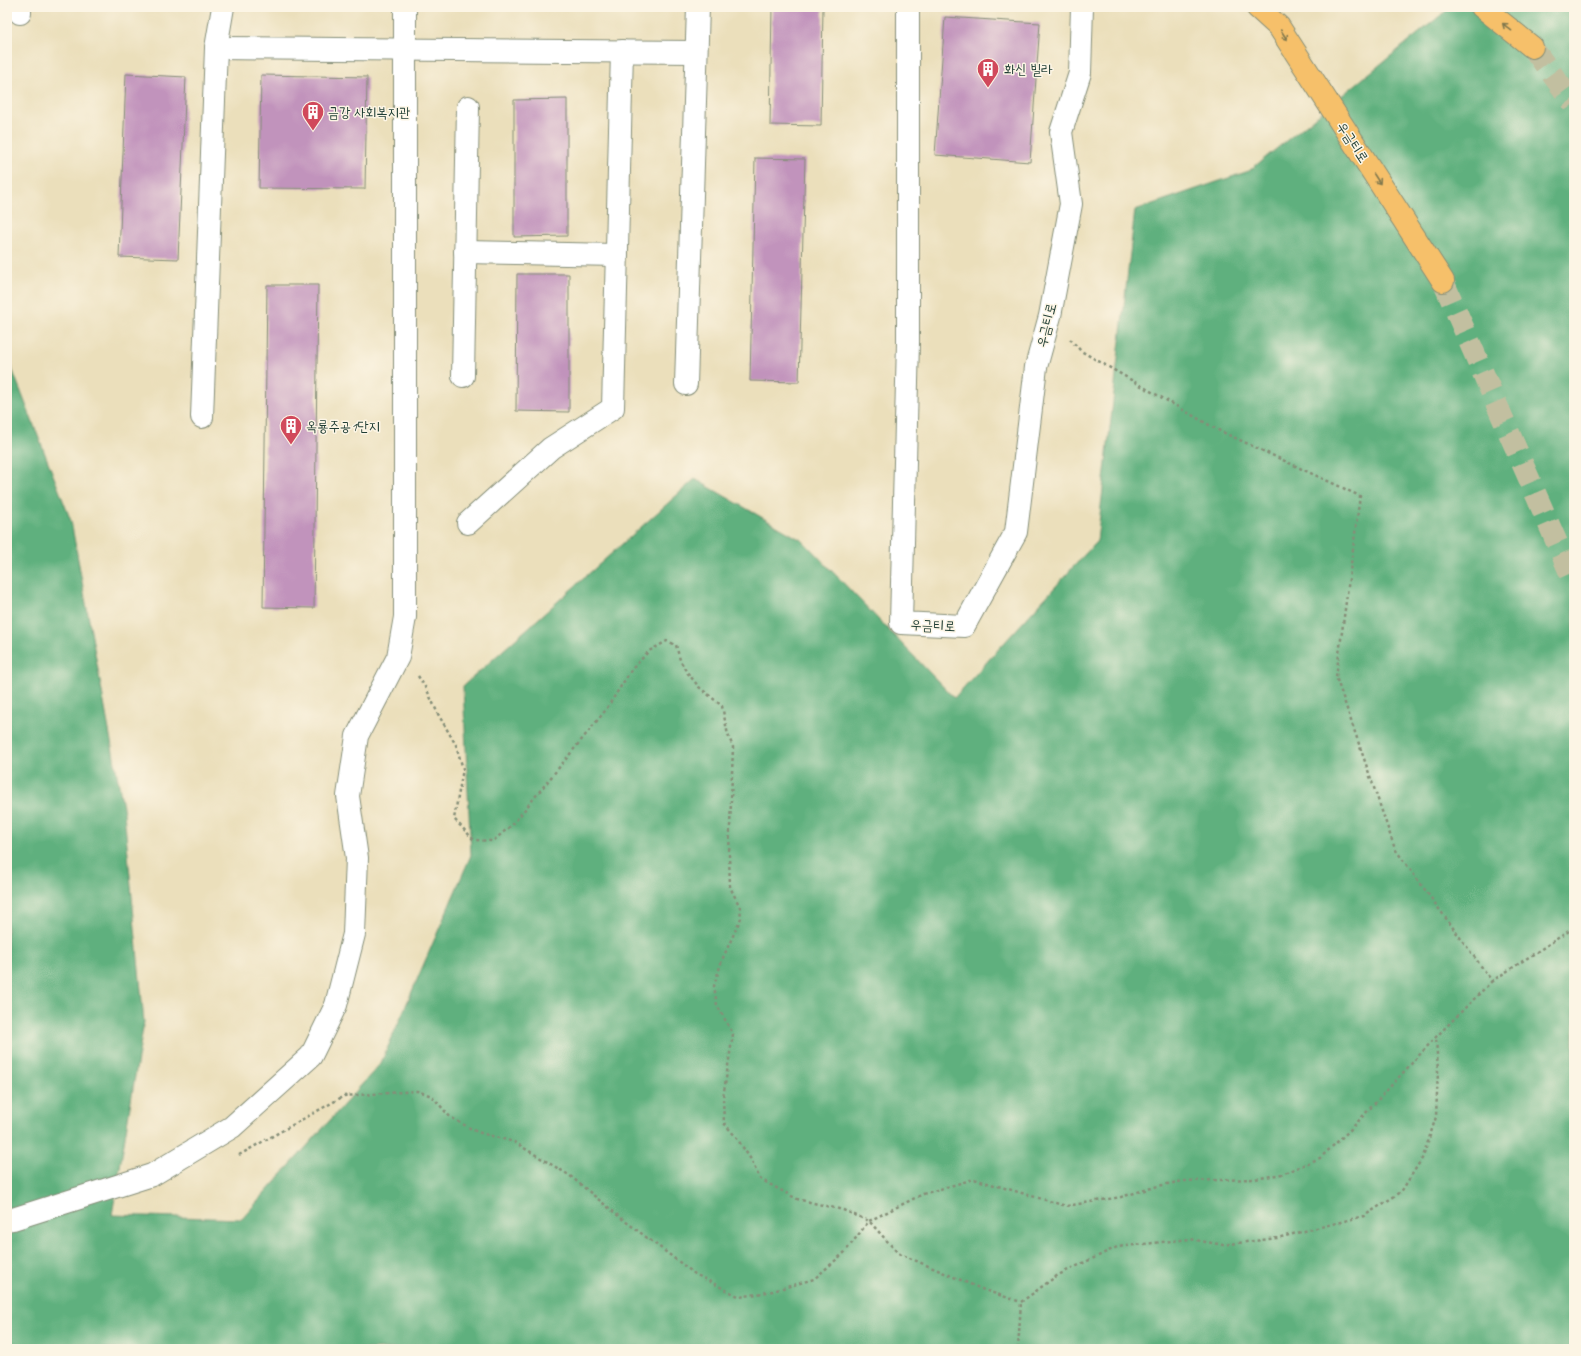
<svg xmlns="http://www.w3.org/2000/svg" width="1581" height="1356" font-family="Caveat,'Poor Story',sans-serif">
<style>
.forest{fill:#5eb07e;stroke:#3e7659}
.building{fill:#c193bc}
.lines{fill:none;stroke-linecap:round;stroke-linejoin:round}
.major-tunnel{stroke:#c2bfa0;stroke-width:22;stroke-dasharray:22 11;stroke-linecap:butt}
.minor-casing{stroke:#858e78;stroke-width:24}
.major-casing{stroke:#858e78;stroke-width:24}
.path{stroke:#858e78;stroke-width:2.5;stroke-dasharray:3 3;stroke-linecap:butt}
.minor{stroke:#fff;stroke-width:22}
.major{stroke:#f6c06b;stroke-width:22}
.oneway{stroke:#80784d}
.labels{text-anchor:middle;stroke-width:3;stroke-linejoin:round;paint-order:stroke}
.poi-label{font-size:14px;fill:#1f3d34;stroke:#fcf5e5;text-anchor:start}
.street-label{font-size:14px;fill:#1f3d34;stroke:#fcf5e5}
</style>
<rect width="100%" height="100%" fill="#fcf5e5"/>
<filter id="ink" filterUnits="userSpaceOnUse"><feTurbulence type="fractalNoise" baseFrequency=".025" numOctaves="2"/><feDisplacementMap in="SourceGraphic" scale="8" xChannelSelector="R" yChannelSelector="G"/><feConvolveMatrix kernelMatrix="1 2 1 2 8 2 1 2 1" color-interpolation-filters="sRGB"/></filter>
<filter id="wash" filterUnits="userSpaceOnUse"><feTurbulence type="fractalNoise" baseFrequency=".012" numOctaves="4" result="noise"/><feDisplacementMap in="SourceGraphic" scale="16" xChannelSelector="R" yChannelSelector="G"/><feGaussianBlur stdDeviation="0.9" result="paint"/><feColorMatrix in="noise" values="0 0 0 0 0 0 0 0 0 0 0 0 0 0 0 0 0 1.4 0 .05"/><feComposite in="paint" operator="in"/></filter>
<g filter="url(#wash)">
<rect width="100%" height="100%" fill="#ebdfbb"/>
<polygon class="forest" points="1451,7 1574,7 1574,1349 7,1349 7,356 71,521 124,813 144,1022 112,1215 242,1219 381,1063 471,855 463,686 695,479 803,541 954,698 1097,541 1135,210 1249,171"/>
<g id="blocks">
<g class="building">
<polygon points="772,7 823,7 821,126 770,125"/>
<polygon points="945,17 1040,23 1030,162 935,155"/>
<polygon points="126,74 186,77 178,259 119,257"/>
<polygon points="261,75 367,77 365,189 259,188"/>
<polygon points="567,99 567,236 514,237 514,100"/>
<polygon points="755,158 805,159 799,382 750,381"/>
<polygon points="517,274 569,274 569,412 516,411"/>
<polygon points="267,285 318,285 314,608 263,607"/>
</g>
</g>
</g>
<g filter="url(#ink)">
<use href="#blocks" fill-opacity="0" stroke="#858e78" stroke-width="1"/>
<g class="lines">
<g class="major-tunnel">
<polyline points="1532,47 1574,104"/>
<polyline points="1443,281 1574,582"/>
</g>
<g class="minor-casing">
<g id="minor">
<polyline points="20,7 20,13"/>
<polyline points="908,7 908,342 901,623 964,626 1016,532 1036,367 1050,316 1071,204 1061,132 1080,73 1082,7"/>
<polyline points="216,48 696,52"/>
<polyline points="465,252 617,255"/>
<polyline points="463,376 468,107"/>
<polyline points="686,384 698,7"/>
<polyline points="202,417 216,48 223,7"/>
<polyline points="468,523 551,448 613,408 622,51"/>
<polyline points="7,1220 13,1219 152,1175 232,1127 311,1056 336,1005 354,934 357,858 348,796 357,736 398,657 405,617 405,7"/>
</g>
</g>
<g class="major-casing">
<g id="major">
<polyline points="1257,7 1279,27 1443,281"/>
<polyline points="1482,7 1532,47"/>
</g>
</g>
<g class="path">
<polyline points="1070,339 1081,351 1218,430 1360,496 1336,677 1395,849 1492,981 1569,931 1574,930"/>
<polyline points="418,676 427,690 438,714 456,745 463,769 454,819 474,840 493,841 513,824 605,711 632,669 649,651 667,641 676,645 680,660 686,671 699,687 722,706 728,735 733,747 729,854 730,887 740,907 741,918 722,960 714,986 717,1005 733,1034 723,1098 724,1123 736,1137 750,1158 760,1179 797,1199 843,1210 869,1221 898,1253 984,1290 1021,1302"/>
<polyline points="239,1155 344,1096 417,1091 432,1096 450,1117 477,1132 514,1142 569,1175 621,1218 695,1274 740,1297 773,1291 814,1279 845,1252 869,1221 923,1194 974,1179 1066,1206 1121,1197 1158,1186 1183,1181 1255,1179 1282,1174 1320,1158 1351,1129 1436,1037 1492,981"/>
<polyline points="1021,1302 1058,1275 1117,1247 1190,1239 1223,1245 1277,1238 1364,1216 1401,1192 1423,1157 1436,1117 1438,1071 1436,1037"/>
<polyline points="1018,1349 1021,1302"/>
</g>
<use href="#minor" class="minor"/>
<use href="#major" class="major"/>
</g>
<defs><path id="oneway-shaft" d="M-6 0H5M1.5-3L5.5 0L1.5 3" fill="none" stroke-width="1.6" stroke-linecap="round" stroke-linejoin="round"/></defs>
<g class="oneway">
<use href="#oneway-shaft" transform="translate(1507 27) rotate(-141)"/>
<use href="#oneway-shaft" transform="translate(1284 35) rotate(57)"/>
<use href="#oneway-shaft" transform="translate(1377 179) rotate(57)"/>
</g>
</g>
<defs>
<g id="building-pin" transform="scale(1.15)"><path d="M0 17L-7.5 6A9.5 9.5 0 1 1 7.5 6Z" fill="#d1495b" stroke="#fcf5e5"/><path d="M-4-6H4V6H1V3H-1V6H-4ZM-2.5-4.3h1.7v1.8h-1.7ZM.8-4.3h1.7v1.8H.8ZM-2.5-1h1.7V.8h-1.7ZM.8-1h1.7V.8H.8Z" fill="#fff"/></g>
</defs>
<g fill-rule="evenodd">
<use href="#building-pin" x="988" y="69"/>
<use href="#building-pin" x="313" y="112"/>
<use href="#building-pin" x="291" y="426"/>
</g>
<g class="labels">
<g class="poi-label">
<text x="1004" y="74">화신 빌라</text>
<text x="328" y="117">금강 사회복지관</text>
<text x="306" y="431">옥룡주공1단지</text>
</g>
<g class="street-label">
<text transform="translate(1353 142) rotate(57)" y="5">우금티로</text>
<text transform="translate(1046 325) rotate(-76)" y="5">우금티로</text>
<text transform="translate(933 625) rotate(3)" y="5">우금티로</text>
</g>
</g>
<rect width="1581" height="1356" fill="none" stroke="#fcf5e5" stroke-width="24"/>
</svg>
